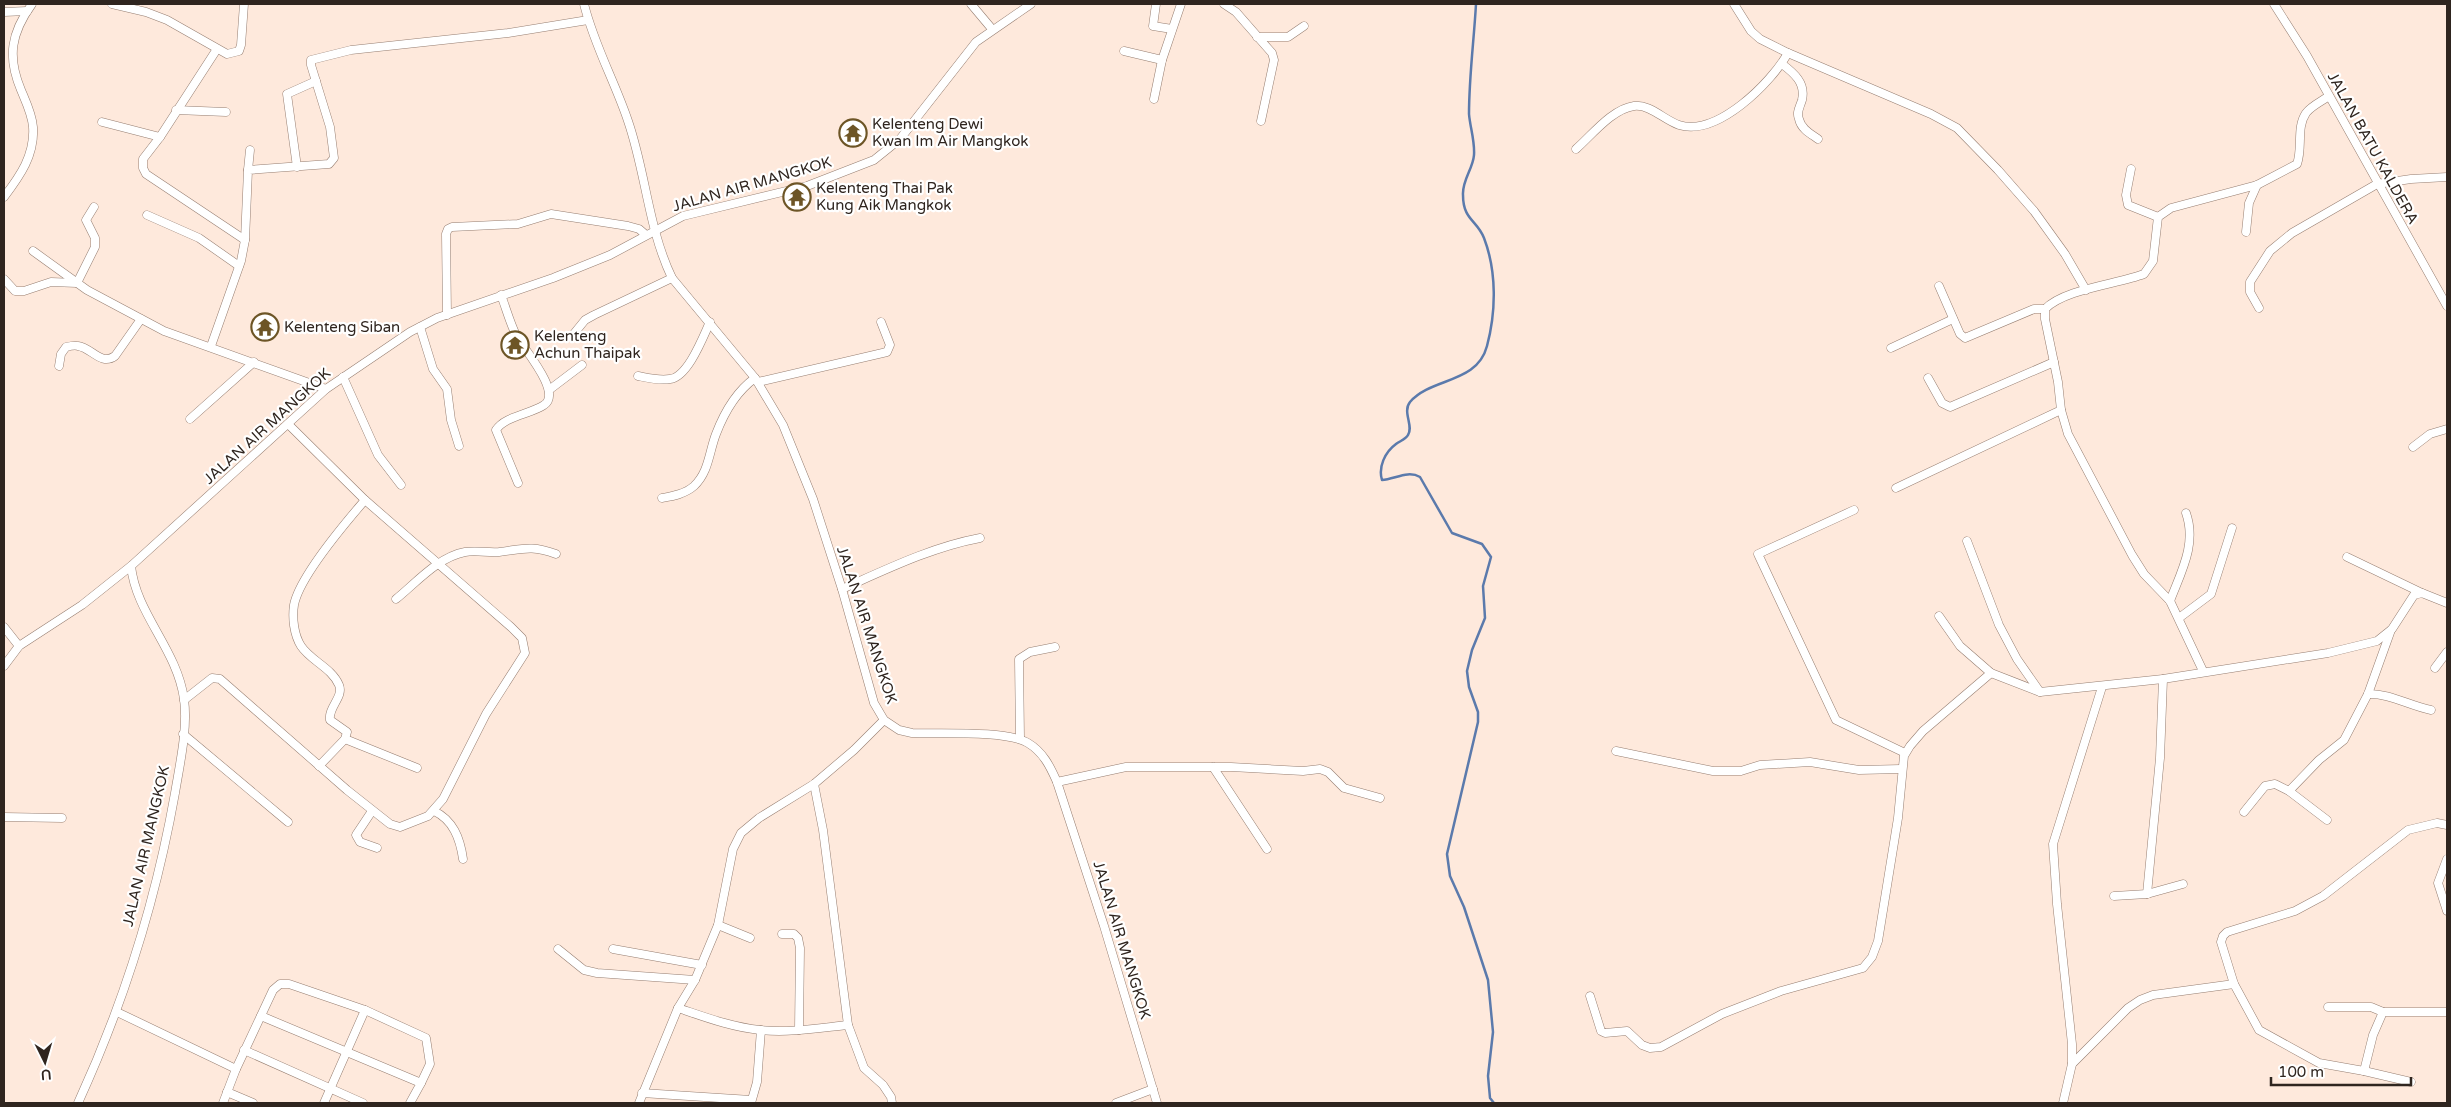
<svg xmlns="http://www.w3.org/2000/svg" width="2451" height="1107" font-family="'Varela Round',sans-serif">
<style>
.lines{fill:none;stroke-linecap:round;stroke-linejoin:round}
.stream{stroke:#5b7aac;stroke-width:2.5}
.street-casing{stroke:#967e71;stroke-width:9}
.street{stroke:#fff;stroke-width:8}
.labels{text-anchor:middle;stroke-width:4.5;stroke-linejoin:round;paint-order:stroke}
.poi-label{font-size:15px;fill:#2f251f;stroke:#fff;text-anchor:start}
.street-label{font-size:15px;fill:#2f251f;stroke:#fff}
</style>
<rect width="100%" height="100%" fill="#fee9dc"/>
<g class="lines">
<path class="stream" d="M1476,4C1474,40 1469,77 1469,114C1470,127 1475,141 1474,155C1473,169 1462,180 1463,195C1463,220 1477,220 1484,238C1497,272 1496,312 1487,346C1477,384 1432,377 1410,402C1402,412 1414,426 1408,435C1406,439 1400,441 1396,444C1385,452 1378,467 1382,480C1395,479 1408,470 1420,477L1452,533L1482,544L1491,557L1483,586L1485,618L1472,650L1467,671L1469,687L1478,712V722L1447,854L1450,876L1464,907L1488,980L1493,1032L1488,1076L1490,1098L1494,1103"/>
<g class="street-casing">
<g id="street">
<polyline points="112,4 146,12 167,20 227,54 239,51 241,45 244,4"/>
<path d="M584,4C594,45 615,82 628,121C646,173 648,228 672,278L755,378L783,425L813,499L842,589L874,703L884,720L899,730L912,733C939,734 1007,730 1028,743C1043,752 1050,766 1057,782L1104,926L1157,1103"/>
<polyline points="971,4 992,29"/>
<polyline points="1156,4 1153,26 1172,29"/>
<polyline points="1224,4 1236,12 1272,53 1274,60 1261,121"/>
<polyline points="1734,4 1751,31 1760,39 1788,53 1931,114 1957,128 1998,170 2034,211 2065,254 2086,290"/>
<polyline points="2274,4 2307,56 2447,306"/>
<polyline points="4,12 27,11"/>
<polyline points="1257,37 1288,37 1304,26"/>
<polyline points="217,49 160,137 143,159 143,168 146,174 245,240"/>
<polyline points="1124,51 1162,60"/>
<path d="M1782,64C1794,73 1806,83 1802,100C1800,107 1796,112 1799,119C1801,129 1811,134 1818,139"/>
<polyline points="1154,99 1162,60 1181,4"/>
<polyline points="176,110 226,112"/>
<polyline points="102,122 160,137"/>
<path d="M1576,149C1592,135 1612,109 1634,106C1650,104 1664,120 1679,125C1717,137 1771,83 1788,53"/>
<polyline points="297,167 287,94 316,81"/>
<polyline points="2131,169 2126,195 2128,205 2158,217"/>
<polyline points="248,170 250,150"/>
<path d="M4,197C20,176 35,155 33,127C32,114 26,102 21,90C7,57 11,33 32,4"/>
<polyline points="147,215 199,238 239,266"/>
<polyline points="2246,232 2249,203 2257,185"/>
<polyline points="33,251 87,290 164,331 326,389"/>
<polyline points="4,279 15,291 24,291 51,282 77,283 95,247 95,238 86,220 94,207"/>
<polyline points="1939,286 1960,334 1965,338 2034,309 2045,309"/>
<path d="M501,295C506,308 510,323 516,335C523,348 563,393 544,405C531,414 505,416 496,430L518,483"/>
<polyline points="2259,308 2250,292 2250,282 2270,251 2292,233 2377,184 2411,179 2447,177"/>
<polyline points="447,315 446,234 448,229 452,227 518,224 551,214 628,226 639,229 646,235"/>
<polyline points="420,327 433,369 447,389 451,420 459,446"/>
<polyline points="572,336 585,320 594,315 672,278"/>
<polyline points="211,346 241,261 245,240 248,170 329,164 334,158 330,127 311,65 311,60 351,50 508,33 588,20"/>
<polyline points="1891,348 1953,319"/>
<path d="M59,366L61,354L66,347C70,346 75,345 78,346C92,348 101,366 115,356L141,319"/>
<path d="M638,376C648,378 660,381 670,379C688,377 703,337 710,322"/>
<polyline points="343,377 378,455 401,485"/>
<polyline points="1928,378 1942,403 1950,407 2054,362"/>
<polyline points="758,382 887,352 890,345 881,322"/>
<polyline points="549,390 582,365"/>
<polyline points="190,419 254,362"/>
<polyline points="2413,447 2430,434 2447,429"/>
<polyline points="1896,488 2061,410"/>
<path d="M662,498C673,496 685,494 694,486C709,472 709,452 716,434C724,413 737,391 755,378"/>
<polyline points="1854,510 1758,554 1836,720 1905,753"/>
<polyline points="1967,541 1999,625 2017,659 2040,692"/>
<polyline points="2347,557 2422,593"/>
<path d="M842,589C887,569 932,547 980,538"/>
<path d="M396,599C416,583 438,557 465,552C476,550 488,553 499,552C524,549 531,545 556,554"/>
<path d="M2170,601C2181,572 2197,544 2186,513"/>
<polyline points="1939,616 1960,646 1991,673"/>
<polyline points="2179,618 2211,594 2232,528"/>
<polyline points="4,627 19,646"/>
<polyline points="4,666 19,646 82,605 131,566"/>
<polyline points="2435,668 2447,652"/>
<path d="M2203,671L2170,601L2144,574L2132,555L2068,434L2061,410L2058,382L2045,319V309C2064,289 2118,284 2144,274L2153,261L2158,217L2171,208L2257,185L2297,164C2303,147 2296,128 2306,113C2311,106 2322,101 2329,96"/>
<path d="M2368,694C2389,693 2410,706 2431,710"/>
<polyline points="184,700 212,678 220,679 347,790 390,824 400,827 428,816 443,799 486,714 525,653 522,638 511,627 365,500 288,424"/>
<polyline points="183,734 288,822"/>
<polyline points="345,739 417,768"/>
<polyline points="1020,739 1019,659 1030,652 1055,647"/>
<polyline points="1616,751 1713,771 1741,771 1760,765 1810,762 1859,770 1901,769"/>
<path d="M319,766L345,739L347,732L330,720C328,707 344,697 339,685C332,668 311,661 301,646C294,635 292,618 294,605C299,578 346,522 365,500"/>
<polyline points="1213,767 1267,849"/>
<polyline points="1057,782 1126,767 1231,767 1303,771 1320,769 1328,772 1344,788 1380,798"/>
<polyline points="814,784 823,830 848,1025 864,1068 883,1085 891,1097 892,1103"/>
<polyline points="372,811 356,835 360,842 377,848"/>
<path d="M434,811C453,820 460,838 463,859"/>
<polyline points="2244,812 2265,786 2275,784 2289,791"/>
<polyline points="4,817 62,818"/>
<polyline points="2327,820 2289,791 2319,760 2344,740 2368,694 2391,630"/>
<polyline points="2447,859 2438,883 2447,911"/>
<polyline points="2147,894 2160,758 2163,679"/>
<polyline points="2114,896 2147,894 2183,884"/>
<polyline points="718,925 750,938"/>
<polyline points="782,934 794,934 798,938 800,948 799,1030"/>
<polyline points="558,949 584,970 597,973 695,980"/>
<polyline points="613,949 702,965"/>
<polyline points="1590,996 1601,1031 1605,1033 1627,1031 1642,1045 1650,1048 1661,1047 1722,1014 1781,991 1863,968 1872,957 1878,941 1898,818 1904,756 1910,746 1923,731 1991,673 2040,692 2163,679 2328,653 2377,641 2392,629 2414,595 2422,593 2447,603"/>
<polyline points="2328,1007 2371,1007 2383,1012 2447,1012"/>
<path d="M678,1008C705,1017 731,1027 760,1030C789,1033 819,1028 848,1025"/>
<polyline points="365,1010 426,1038 430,1064 421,1083"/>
<polyline points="117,1012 236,1069 223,1103"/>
<polyline points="2383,1012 2373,1035 2364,1071 2411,1082"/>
<polyline points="261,1016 421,1083 410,1103"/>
<polyline points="244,1050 363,1103"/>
<polyline points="2072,1064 2128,1008 2140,1000 2153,995 2234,984"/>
<polyline points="236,1069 273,990 280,984 289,984 365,1010 324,1103"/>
<polyline points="2364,1071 2319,1063 2259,1030 2234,984 2221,942 2223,936 2227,932 2295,911 2323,896 2408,830 2437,823 2447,825"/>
<polyline points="227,1092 253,1103"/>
<polyline points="642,1093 751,1100"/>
<path d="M78,1103C123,1005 156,900 175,793C180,763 188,728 184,699C177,649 136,614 131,566L326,389L410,332L437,318L553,278L610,255L683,216L807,186L874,160L900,139L976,42L1031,4"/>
<polyline points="639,1103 678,1008 695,980 718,925 733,849 741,833 759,818 814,784 854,750 884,720"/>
<polyline points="751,1103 757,1082 761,1030"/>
<polyline points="1116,1103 1153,1089"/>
<polyline points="2063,1103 2072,1064 2072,1044 2057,904 2053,844 2102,687"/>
</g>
</g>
<use href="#street" class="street"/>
</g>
<defs>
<g id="temple-ring" transform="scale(1.4375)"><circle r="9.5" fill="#fff" stroke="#6d5526" stroke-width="1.5"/><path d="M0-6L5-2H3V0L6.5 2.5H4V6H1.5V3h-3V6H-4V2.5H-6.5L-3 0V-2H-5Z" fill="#6d5526"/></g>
</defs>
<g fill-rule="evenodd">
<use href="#temple-ring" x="853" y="133"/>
<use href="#temple-ring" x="797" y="197"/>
<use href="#temple-ring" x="265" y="327"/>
<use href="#temple-ring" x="515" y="345"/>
</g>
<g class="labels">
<g class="poi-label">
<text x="872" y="129">Kelenteng Dewi<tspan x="872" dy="17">Kwan Im Air Mangkok</tspan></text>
<text x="816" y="193">Kelenteng Thai Pak<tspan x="816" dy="17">Kung Aik Mangkok</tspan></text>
<text x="284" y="332">Kelenteng Siban</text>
<text x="534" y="341">Kelenteng<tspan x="534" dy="17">Achun Thaipak</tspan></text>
</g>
<g class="street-label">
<text transform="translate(2373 148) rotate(61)" y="5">JALAN BATU KALDERA</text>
<text transform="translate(752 184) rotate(-16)" y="5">JALAN AIR MANGKOK</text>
<text transform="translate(267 426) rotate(-42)" y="5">JALAN AIR MANGKOK</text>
<text transform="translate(867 625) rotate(72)" y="5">JALAN AIR MANGKOK</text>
<text transform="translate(146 846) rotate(-77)" y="5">JALAN AIR MANGKOK</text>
<text transform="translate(1122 940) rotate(73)" y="5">JALAN AIR MANGKOK</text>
</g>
</g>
<rect width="2451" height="1107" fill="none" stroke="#2f251f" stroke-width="10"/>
<g transform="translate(45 1062) rotate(175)" stroke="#ffffff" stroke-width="4" paint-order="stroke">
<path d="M0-4L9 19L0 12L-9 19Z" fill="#2f251f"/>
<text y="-8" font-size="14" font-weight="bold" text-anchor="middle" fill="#2f251f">U</text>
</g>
<path d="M2271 1077v8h140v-8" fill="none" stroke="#2f251f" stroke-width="2.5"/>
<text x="2278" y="1077" font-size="15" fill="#2f251f" stroke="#ffffff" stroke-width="4" paint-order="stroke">100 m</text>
</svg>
